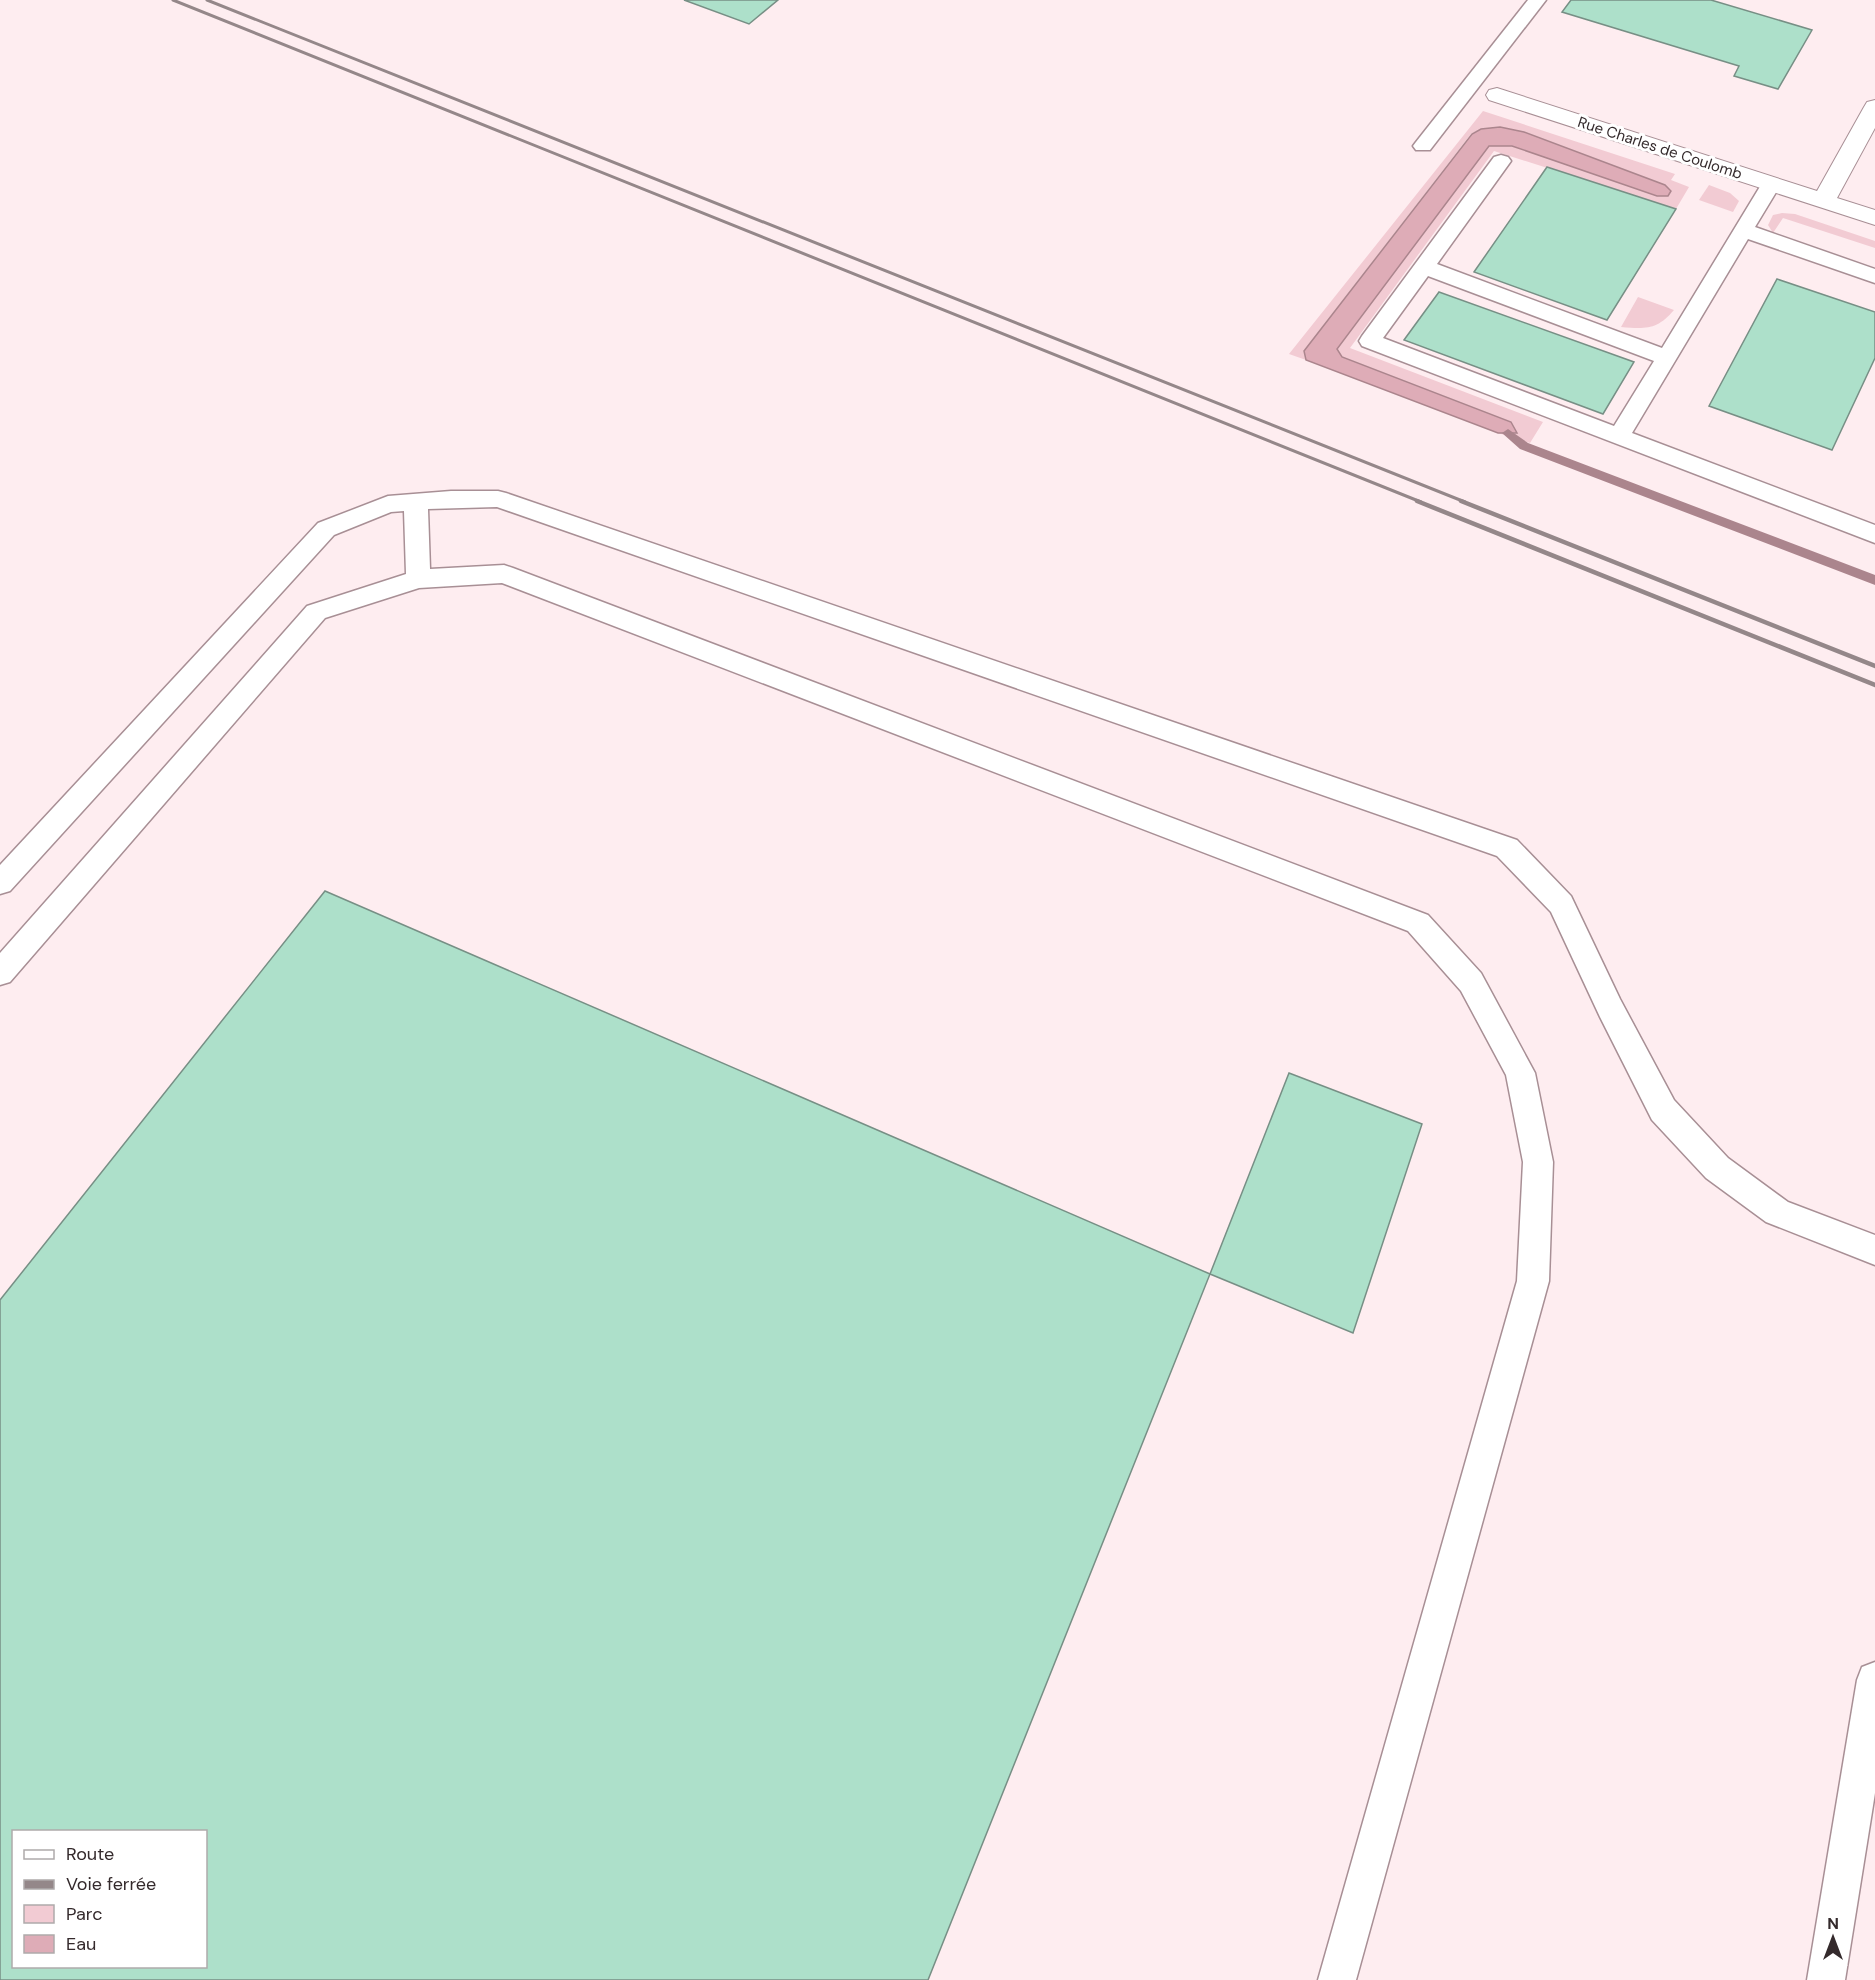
<svg xmlns="http://www.w3.org/2000/svg" width="1875" height="1980" font-family="'DM Sans',sans-serif">
<style>
.green{fill:#f2cbd3}
.water{fill:#deacb7;stroke:#ab858d;stroke-width:1.5}
.lines{fill:none;stroke-linecap:round;stroke-linejoin:round}
.stream{fill:#ab858d;fill-rule:evenodd}
.building{fill:#ade0ca;stroke:#778f85;stroke-width:1.5;fill-rule:evenodd}
.service-casing{stroke:#a88f95;stroke-width:3}
.minor-casing{stroke:#a88f95;stroke-width:2}
.service{fill:#fff;fill-rule:evenodd}
.minor{fill:#fff;fill-rule:evenodd}
.rail-far1{stroke:#948789;stroke-width:3}
.rail{stroke:#948789;stroke-width:4.5}
.labels{text-anchor:middle;stroke-width:6;stroke-linejoin:round;paint-order:stroke}
.far-street-label{font-size:15px;fill:#342a2c;stroke:#fff}
</style>
<rect width="100%" height="100%" fill="#feedf0"/>
<g class="green">
<polygon points="1483,111 1675,174 1671,180 1689,187 1676,209 1494,151 1350,348 1543,422 1530,443 1498,433 1517,433 1342,357 1337,349 1489,146 1512,146 1481,129 1471,134 1304,351 1306,360 1289,354"/>
<polygon points="1709,185 1730,193 1739,201 1733,212 1699,200"/>
<polygon points="1782,213 1795,214 1875,241 1875,248 1783,218 1773,233 1768,225 1773,215"/>
<path d="M1638,297L1674,310C1657,330 1646,329 1621,327Z"/>
</g>
<polygon class="water" points="1500,127 1524,132 1665,185 1671,191 1668,196 1657,196 1512,146 1489,146 1337,349 1342,357 1511,422 1517,433 1498,433 1306,360 1304,351 1472,134 1481,129"/>
<g class="lines">
<polygon class="stream" points="1508,429 1528,443 1875,575 1875,585 1520,449 1502,433"/>
</g>
<g class="building">
<polygon points="684,0 778,0 749,24"/>
<polygon points="1571,0 1711,0 1812,30 1778,89 1734,76 1739,66 1562,12"/>
<polygon points="1547,167 1676,209 1607,320 1474,272"/>
<polygon points="1777,279 1875,312 1875,358 1832,450 1709,406"/>
<polygon points="1439,292 1634,362 1603,414 1404,340"/>
<path d="M325,891L1210,1274L928,1980H0V1300ZM14,1832H206V1966H14Z"/>
<polygon points="1289,1073 1422,1124 1353,1333 1210,1274"/>
</g>
<g class="lines">
<g class="service-casing">
<g id="service">
<polygon points="1528,0 1546,0 1430,150 1416,150 1413,146 1416,142"/>
<path d="M1501,155L1508,157L1511,161L1437,264L1662,348L1764,180H1778L1781,184L1755,227L1875,269V283L1748,239L1632,433L1875,525V543L1362,346L1359,341L1362,336L1494,157ZM1428,276L1654,361L1614,426L1383,338Z"/>
<polygon points="451,491 498,491 506,493 1517,840 1571,896 1620,999 1674,1100 1728,1158 1788,1202 1875,1235 1875,1265 1766,1222 1706,1178 1652,1120 1600,1017 1551,912 1497,856 497,507 428,509 430,569 504,565 513,568 1428,915 1481,973 1535,1073 1553,1162 1549,1281 1356,1980 1318,1980 1517,1281 1523,1162 1506,1075 1461,991 1408,931 502,583 419,588 325,618 10,982 0,985 0,953 307,606 406,574 404,511 391,512 334,535 10,891 0,894 0,865 318,523 388,496"/>
<polygon points="1875,1662 1875,1793 1845,1980 1807,1980 1857,1680 1862,1667"/>
</g>
</g>
<g class="minor-casing">
<polygon id="minor" points="1497,88 1817,191 1864,107 1867,102 1875,100 1875,128 1837,198 1875,210 1875,225 1489,100 1486,95 1489,90"/>
</g>
<use href="#service" class="service"/>
<use href="#minor" class="minor"/>
<g class="rail-far1">
<polyline points="173,0 1421,502"/>
<polyline points="207,0 1465,502"/>
</g>
<g class="rail">
<polyline points="1417,501 1875,685"/>
<polyline points="1461,501 1875,666"/>
</g>
</g>
<g class="labels">
<g class="far-street-label">
<text transform="translate(1660 148) rotate(18)" y="5">Rue Charles de Coulomb</text>
</g>
</g>
<rect x="12" y="1830" width="195" height="138" fill="#ffffff" stroke="#aeaaab" stroke-width="1.5"/>
<rect x="24" y="1850" width="30" height="9" fill="#ffffff" stroke="#aeaaab" stroke-width="1.5"/>
<text x="66" y="1860" font-size="18" fill="#342a2c">Route</text>
<rect x="24" y="1880" width="30" height="9" fill="#948789" stroke="#aeaaab" stroke-width="1.5"/>
<text x="66" y="1890" font-size="18" fill="#342a2c">Voie ferrée</text>
<rect x="24" y="1905" width="30" height="18" fill="#f2cbd3" stroke="#aeaaab" stroke-width="1.5"/>
<text x="66" y="1920" font-size="18" fill="#342a2c">Parc</text>
<rect x="24" y="1935" width="30" height="18" fill="#deacb7" stroke="#aeaaab" stroke-width="1.5"/>
<text x="66" y="1950" font-size="18" fill="#342a2c">Eau</text>
<g transform="translate(1833 1938)" stroke="#ffffff" stroke-width="4.5" paint-order="stroke">
<path d="M0-4.5L10 22L0 15L-10 22Z" fill="#342a2c"/>
<text y="-9" font-size="16" font-weight="bold" text-anchor="middle" fill="#342a2c">N</text>
</g>
</svg>
